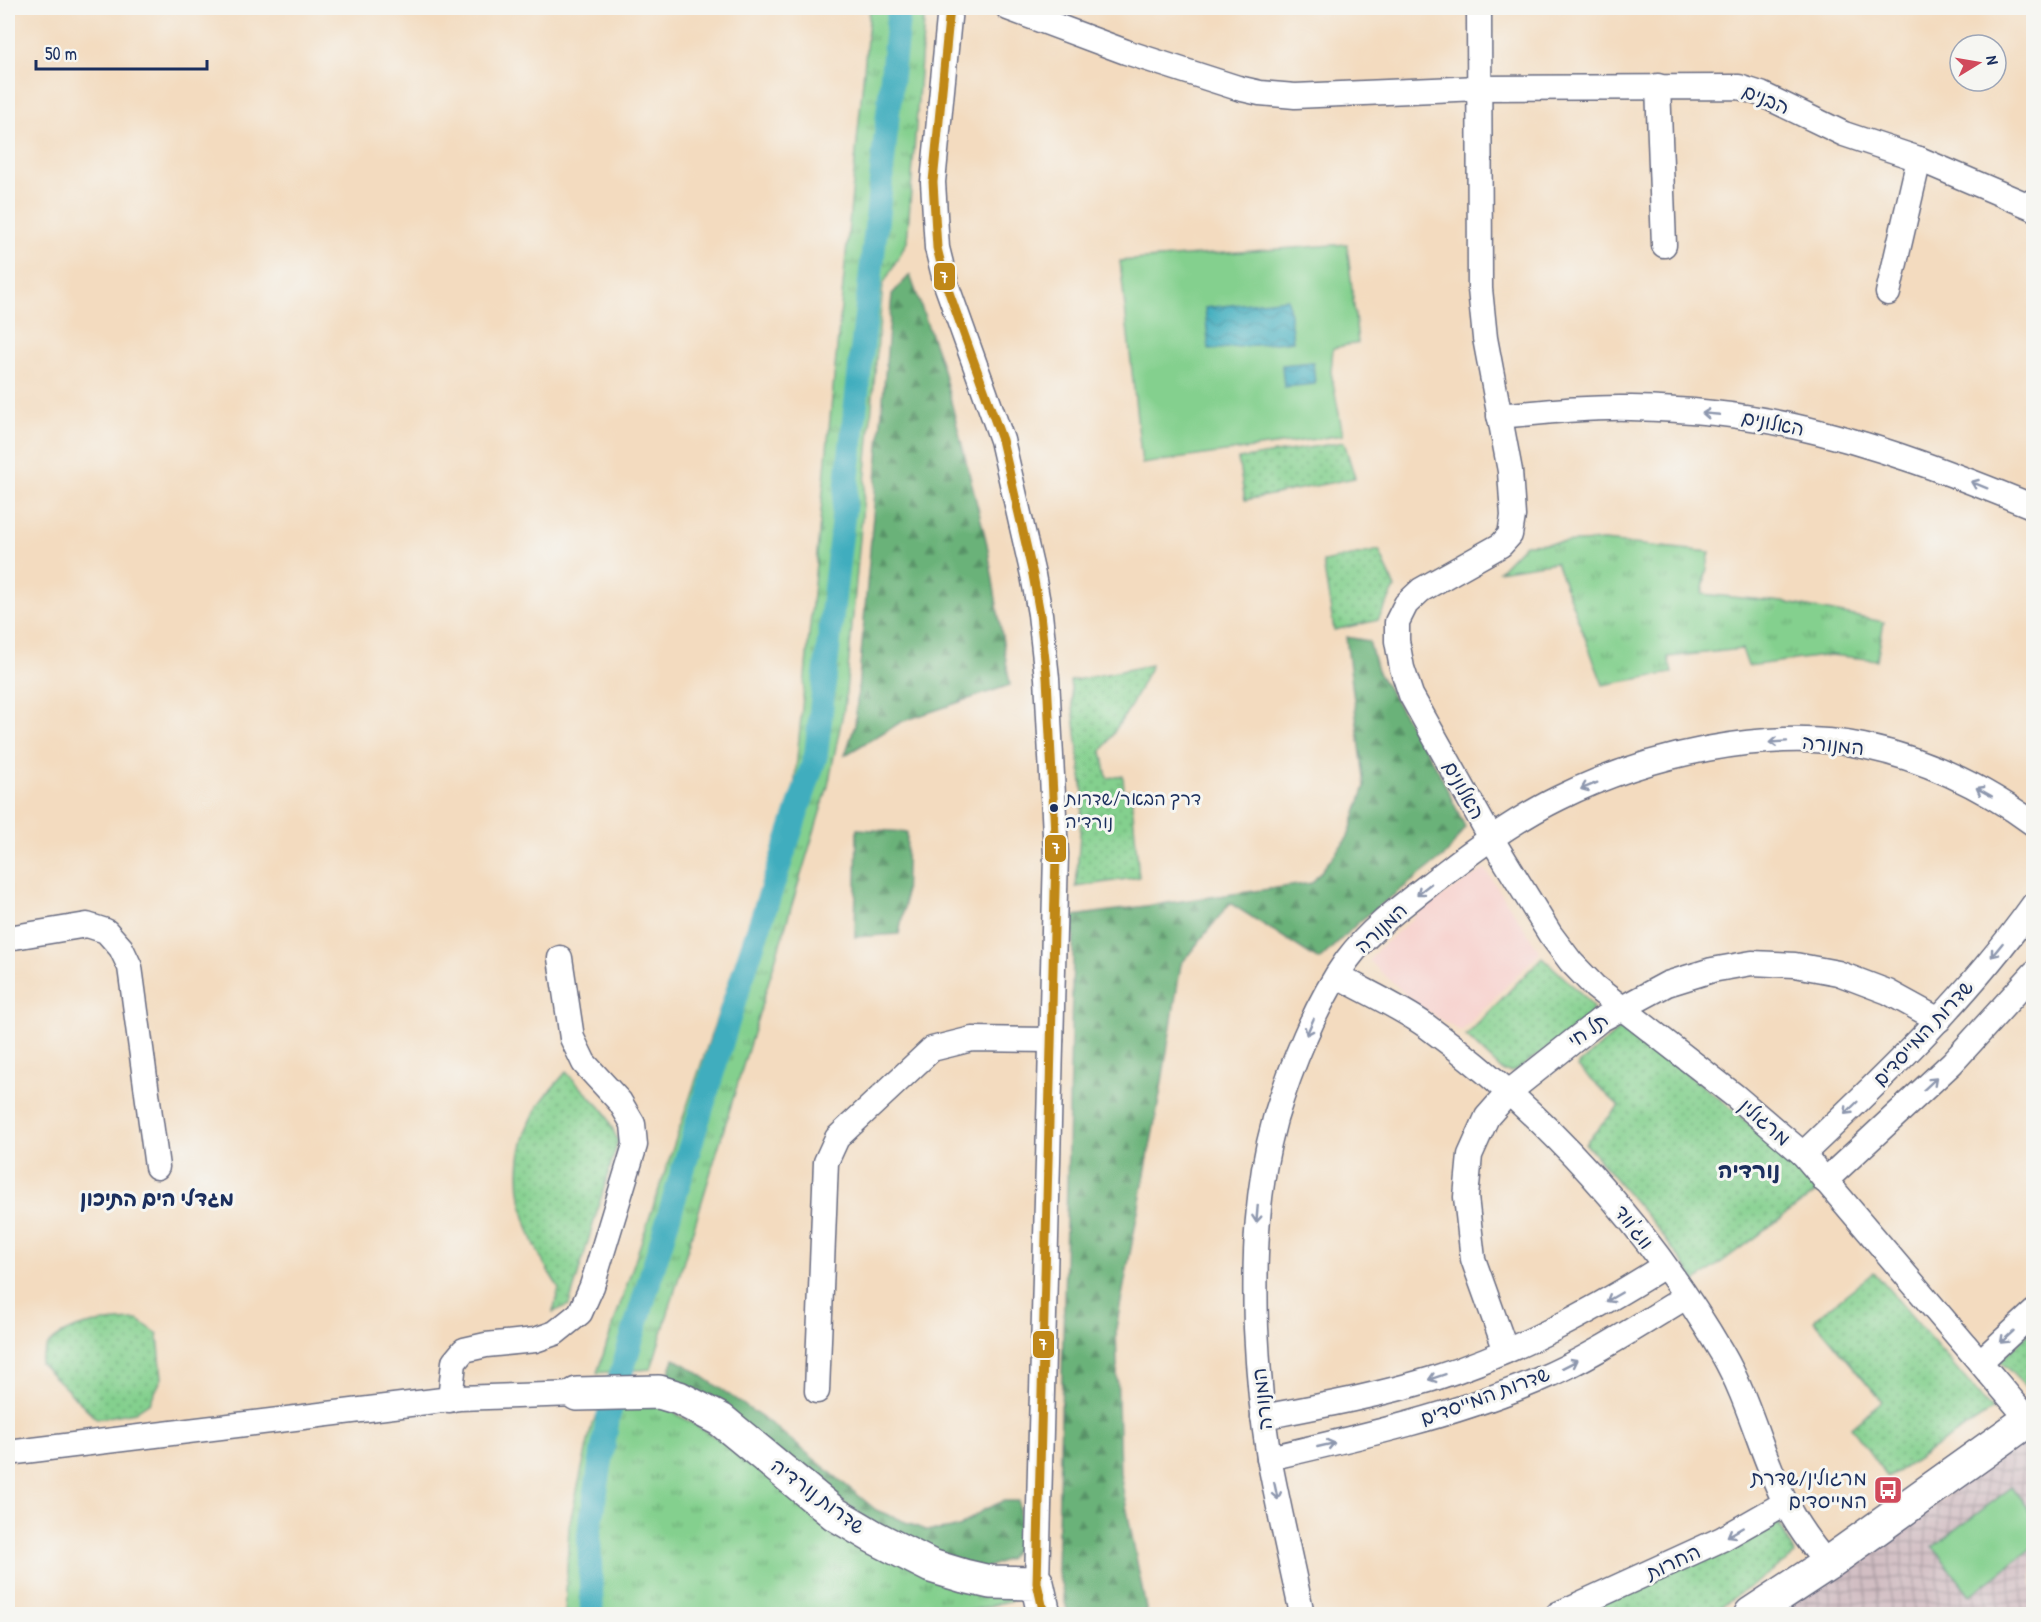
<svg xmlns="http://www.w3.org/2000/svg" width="2041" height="1622" font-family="'Patrick Hand','Playpen Sans Hebrew',sans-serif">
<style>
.built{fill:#f7d0cc}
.industrial{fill:url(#industrial-grid)}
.grass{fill:url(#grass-tufts);stroke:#508076;stroke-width:1.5}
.forest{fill:url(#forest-firs);stroke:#43706c;stroke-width:1.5}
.park{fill:url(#park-dots);stroke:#508076;stroke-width:1.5}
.pitch{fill:#84d08e;stroke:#508076;stroke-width:1.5}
.water{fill:url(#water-waves);stroke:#2e6e8e;stroke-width:1.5}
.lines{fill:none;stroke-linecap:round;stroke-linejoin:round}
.canal{stroke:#40adbe;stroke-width:24}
.street-casing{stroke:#676b80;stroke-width:27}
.secondary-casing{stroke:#676b80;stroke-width:36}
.street{stroke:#fff;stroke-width:24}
.secondary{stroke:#fff;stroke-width:33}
.bus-1-casing{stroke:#f6f6f2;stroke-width:14}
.bus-1{stroke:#c08818;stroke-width:9}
.oneway{stroke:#8d97ae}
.bus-dot{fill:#1b2f5e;stroke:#f6f6f2;stroke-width:2}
.labels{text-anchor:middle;stroke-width:6;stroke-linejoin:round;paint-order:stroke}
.bus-label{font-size:18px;fill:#1b2f5e;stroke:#f6f6f2;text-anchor:start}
.street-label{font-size:20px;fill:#1b2f5e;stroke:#f6f6f2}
.poi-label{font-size:20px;fill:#1b2f5e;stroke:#f6f6f2;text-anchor:end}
.neighbourhood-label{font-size:21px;font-weight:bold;fill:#1b2f5e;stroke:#f6f6f2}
.quarter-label{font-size:22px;font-weight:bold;fill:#1b2f5e;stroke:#f6f6f2}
.line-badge{stroke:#f6f6f2;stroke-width:2}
.badge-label{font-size:16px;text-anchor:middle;font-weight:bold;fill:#fff}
</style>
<defs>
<pattern id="industrial-grid" width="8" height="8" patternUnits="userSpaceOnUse" patternTransform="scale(1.5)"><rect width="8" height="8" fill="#d2bec3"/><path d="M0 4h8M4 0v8" fill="none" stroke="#aa9ba2"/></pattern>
<pattern id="grass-tufts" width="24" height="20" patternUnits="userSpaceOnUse" patternTransform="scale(1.5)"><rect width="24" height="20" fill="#84d08e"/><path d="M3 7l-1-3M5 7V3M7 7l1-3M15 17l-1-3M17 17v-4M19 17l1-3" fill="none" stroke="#6ba977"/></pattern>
<pattern id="forest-firs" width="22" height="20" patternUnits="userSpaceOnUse" patternTransform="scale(1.5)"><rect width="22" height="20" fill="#6bb279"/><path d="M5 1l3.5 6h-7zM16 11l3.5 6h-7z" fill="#579166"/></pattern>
<pattern id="park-dots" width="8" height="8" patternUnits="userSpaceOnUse" patternTransform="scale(1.5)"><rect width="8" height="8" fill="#84d08e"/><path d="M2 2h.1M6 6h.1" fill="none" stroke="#6ba977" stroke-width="1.8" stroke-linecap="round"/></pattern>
<pattern id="water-waves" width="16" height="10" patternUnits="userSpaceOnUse" patternTransform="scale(1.5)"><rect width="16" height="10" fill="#40adbe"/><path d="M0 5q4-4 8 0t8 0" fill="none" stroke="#358d9e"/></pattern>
</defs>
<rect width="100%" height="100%" fill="#f6f6f2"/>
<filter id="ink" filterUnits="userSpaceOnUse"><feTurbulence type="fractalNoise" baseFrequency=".0167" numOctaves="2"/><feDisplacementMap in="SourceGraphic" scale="12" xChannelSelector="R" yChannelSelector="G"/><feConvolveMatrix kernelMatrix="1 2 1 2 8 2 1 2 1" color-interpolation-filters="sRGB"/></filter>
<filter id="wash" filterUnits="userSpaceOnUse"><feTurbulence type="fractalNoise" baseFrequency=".008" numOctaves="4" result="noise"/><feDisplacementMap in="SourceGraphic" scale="24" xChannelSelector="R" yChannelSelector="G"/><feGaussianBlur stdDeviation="1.35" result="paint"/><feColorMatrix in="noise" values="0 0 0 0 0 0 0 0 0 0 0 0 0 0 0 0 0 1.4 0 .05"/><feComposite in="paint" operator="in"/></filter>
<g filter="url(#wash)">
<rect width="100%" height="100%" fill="#f3dbbf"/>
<polygon class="built" points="1485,869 1540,952 1461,1032 1416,1004 1369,961 1378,949 1426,907"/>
<polygon class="industrial" points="2033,1430 2033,1614 1772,1614 1846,1572"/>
<g class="grass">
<polygon points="870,8 925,8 907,242 883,285 845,703 828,786 651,1369 597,1373 794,789"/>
<polygon points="1604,541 1710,552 1702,594 1783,602 1884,622 1877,660 1831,655 1748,666 1742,649 1668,657 1672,673 1603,685 1556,562 1499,571 1525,544"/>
<polygon points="636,1405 665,1407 732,1447 1017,1599 958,1614 565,1614 569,1526 592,1424 599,1412"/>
</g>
<g class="forest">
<polygon points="910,275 942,366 987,544 1010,685 901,722 845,755 855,725 892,294"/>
<polygon points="1346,637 1369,641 1377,671 1438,770 1465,827 1447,854 1360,921 1319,960 1230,903 1181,964 1160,1094 1116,1328 1120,1474 1147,1614 1068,1614 1057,1568 1074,916 1312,883 1348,837 1365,786"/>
<polygon points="857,829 907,832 905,904 899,934 855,937"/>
<polygon points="674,1359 686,1365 774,1426 876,1510 925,1530 939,1530 959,1527 983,1510 1004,1501 1019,1501 1020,1544 1009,1558 984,1569 904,1543 665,1383"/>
</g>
<g class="park">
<polygon points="1344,442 1355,478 1245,500 1238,459"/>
<polygon points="1379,550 1395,588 1378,620 1334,630 1323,562"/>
<polygon points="1151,665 1132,704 1102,751 1107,778 1123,776 1124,791 1131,790 1139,877 1076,887 1083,793 1070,681"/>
<polygon points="1542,957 1587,999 1593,1008 1590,1017 1521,1067 1512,1072 1503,1071 1466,1036"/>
<polygon points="1624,1025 1725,1103 1790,1160 1816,1192 1696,1281 1657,1228 1585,1143 1619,1106 1577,1066"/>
<path d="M566,1072L605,1112L618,1141L569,1305L553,1312L559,1288C522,1234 502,1167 538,1107C545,1095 557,1083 566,1072Z"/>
<polygon points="1874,1272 1992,1410 1888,1478 1851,1427 1882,1401 1814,1320"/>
<path d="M138,1320L158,1334L162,1378L150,1402L135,1412L97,1419L40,1363C42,1357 45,1350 48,1345C69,1322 110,1321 138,1320Z"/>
<polygon points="2033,1329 2033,1385 2028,1389 2000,1361"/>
<polygon points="1776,1518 1795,1555 1710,1614 1574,1614"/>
</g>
<g class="pitch">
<polygon points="1347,244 1358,343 1333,348 1331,372 1343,435 1142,464 1120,261"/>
<polygon points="2012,1487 2033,1516 2033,1547 1970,1595 1933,1547"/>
</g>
<g class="water">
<polygon points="1288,299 1293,341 1209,350 1205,308"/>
<polygon points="1313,362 1315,384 1284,387 1282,365"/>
</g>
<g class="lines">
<polyline class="canal" points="592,1614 589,1535 608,1417 733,1005 816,755 877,219 899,8"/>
</g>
</g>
<g filter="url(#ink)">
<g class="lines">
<g class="street-casing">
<g id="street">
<polyline points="950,8 933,182 937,248 946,284 1002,440 1033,575 1040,614 1047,678 1056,854 1037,1583"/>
<polyline points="1008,8 1126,52 1238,88 1260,93 1295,96 1479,88 1739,87 1761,94 1844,134 1919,159 2034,208"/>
<polyline points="1479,8 1480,289 1485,338 1510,471 1513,516 1510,535 1501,545 1421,590 1406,604 1397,622 1397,641 1402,668 1411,695 1491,838 1550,934 1571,962 1595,987 1735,1096 1803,1154 2029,1420"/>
<polyline points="1658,86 1664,245"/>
<polyline points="1888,293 1919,159"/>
<path d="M1499,416C1543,412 1587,407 1631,408C1684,409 1741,414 1793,426C1875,444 1956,475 2034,507"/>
<polyline points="8,938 87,925 106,931 121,948 130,967 157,1167"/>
<path d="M1338,976C1366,992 1398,1006 1425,1025C1545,1112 1647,1225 1722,1353C1750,1401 1761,1455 1786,1504C1797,1526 1812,1545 1827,1564"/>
<path d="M1803,1154C1885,1076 1968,997 2034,904"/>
<polyline points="1825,1181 1952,1063 2034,973"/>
<polyline points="1506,1351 1473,1259 1466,1197 1470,1155 1487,1117 1509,1092 1600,1020 1667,984 1712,970 1752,963 1795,965 1838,973 1888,992 1939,1020"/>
<polyline points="1980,1362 2034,1312"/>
<polyline points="817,1391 826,1162 837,1138 932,1049 972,1039 1051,1040"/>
<polyline points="450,1400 454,1362 464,1350 486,1345 535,1340 555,1333 580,1313 592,1286 635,1145 633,1124 620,1102 584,1063 572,1038 560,958"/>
<path d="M1263,1417C1320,1406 1376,1396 1432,1379C1515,1353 1591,1312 1664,1266"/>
<polyline points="8,1453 459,1398 577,1394"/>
<path d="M1269,1458C1360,1437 1452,1416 1538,1380C1590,1358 1638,1326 1686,1297"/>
<path d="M1302,1614C1291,1562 1279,1510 1269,1458C1262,1415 1258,1371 1256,1328C1254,1257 1256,1188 1275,1119C1290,1069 1316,1003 1347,960C1371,927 1411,899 1444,873C1480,845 1518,818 1559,798C1646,755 1767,727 1863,746C1925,759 1982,786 2034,824"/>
<polyline points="1558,1614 1722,1539 1785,1503"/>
</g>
</g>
<g class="secondary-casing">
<g id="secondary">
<polyline points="577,1394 659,1392 679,1398 721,1420 835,1514 874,1537 931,1566 964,1576 990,1582 1037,1583 1044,1614"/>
<polyline points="1751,1614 1827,1564 2034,1416"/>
</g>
</g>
<use href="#street" class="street"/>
<use href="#secondary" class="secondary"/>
<g class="bus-1-casing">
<polyline id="bus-1" points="950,8 933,182 937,248 946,284 1002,440 1033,575 1040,614 1047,678 1056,854 1037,1583 1044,1614"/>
</g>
<use href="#bus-1" class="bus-1"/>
</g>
<defs><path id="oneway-shaft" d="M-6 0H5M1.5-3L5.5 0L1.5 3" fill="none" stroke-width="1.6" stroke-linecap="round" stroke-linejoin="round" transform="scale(1.5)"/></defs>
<g class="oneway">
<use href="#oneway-shaft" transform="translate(1711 414) rotate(-175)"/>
<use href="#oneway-shaft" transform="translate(1979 485) rotate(-158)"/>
<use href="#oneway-shaft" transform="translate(1778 742) rotate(176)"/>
<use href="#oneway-shaft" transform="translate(1589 786) rotate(158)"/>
<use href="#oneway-shaft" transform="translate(1984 792) rotate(-151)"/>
<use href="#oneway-shaft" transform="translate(1424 889) rotate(142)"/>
<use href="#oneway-shaft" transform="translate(1997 950) rotate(129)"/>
<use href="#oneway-shaft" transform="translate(1310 1027) rotate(114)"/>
<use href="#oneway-shaft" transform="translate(1930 1084) rotate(-43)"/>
<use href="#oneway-shaft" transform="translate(1851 1108) rotate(136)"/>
<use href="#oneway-shaft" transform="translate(1257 1214) rotate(95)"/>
<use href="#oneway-shaft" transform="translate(1614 1297) rotate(150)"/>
<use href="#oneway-shaft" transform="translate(2007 1337) rotate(137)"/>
<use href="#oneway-shaft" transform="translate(1570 1364) rotate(-27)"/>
<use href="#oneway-shaft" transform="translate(1437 1377) rotate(162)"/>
<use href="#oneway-shaft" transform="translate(1326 1445) rotate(-13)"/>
<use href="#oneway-shaft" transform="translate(1276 1491) rotate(78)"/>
<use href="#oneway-shaft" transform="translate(1735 1532) rotate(150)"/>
</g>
</g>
<defs>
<g id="bus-square" transform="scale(1.5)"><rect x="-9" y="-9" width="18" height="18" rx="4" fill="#d1495b" stroke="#f6f6f2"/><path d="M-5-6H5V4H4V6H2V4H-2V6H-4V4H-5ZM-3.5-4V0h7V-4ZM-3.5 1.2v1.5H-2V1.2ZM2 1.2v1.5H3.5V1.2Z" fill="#fff"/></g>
</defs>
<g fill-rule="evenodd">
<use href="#bus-square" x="1888" y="1490"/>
</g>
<circle class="bus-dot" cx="1054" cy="808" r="5"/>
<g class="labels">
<g class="bus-label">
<text x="1065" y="805">דרך הבאר/שדרות<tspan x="1065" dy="23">נורדיה</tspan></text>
</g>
<g class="street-label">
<text transform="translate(1766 99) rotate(22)" y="7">הבנים</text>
<text transform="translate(1773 423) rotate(11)" y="7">האלונים</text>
<text transform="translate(1833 745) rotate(6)" y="7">המנורה</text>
<text transform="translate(1464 790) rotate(61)" y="7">האלונים</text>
<text transform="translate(1381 928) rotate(-43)" y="7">המנורה</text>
<text transform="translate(1588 1030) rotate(-36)" y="7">תל חי</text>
<text transform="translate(1923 1033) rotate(-47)" y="7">שדרות המייסדים</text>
<text transform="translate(1765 1122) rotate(41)" y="7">מרגולין</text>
<text transform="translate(1634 1227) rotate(52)" y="7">ווג'ווד</text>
<text transform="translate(1485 1396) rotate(-20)" y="7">שדרות המייסדים</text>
<text transform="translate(1262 1399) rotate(-96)" y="7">המנורה</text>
<text transform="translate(818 1496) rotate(37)" y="7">שדרות נורדיה</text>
<text transform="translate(1673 1562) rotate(-25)" y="7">החרות</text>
</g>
<g class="poi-label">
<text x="1867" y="1485">מרגולין/שדרת<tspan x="1867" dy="23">המייסדים</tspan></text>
</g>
<g class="neighbourhood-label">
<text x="157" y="1206">מגדלי הים התיכון</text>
</g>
<g class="quarter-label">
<text x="1749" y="1178">נורדיה</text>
</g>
</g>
<g class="line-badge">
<rect x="933" y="262" width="23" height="29" rx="6" fill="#c08818"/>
<rect x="1044" y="834" width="23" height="29" rx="6" fill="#c08818"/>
<rect x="1032" y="1330" width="23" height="29" rx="6" fill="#c08818"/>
</g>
<g class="badge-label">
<text x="944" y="283">7</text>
<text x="1056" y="854">7</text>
<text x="1043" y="1350">7</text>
</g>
<rect width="2041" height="1622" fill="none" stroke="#f6f6f2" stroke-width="30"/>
<g transform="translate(1978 63) rotate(79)"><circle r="28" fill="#f6f6f2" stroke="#9ea6b7" stroke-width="1.5"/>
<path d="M0-4.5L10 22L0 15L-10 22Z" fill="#d1495b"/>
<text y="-9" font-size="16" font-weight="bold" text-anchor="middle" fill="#1b2f5e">N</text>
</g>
<path d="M36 60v9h171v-9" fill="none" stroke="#1b2f5e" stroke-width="3"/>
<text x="45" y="60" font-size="18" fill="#1b2f5e" stroke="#f6f6f2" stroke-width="4.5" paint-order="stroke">50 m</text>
</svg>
